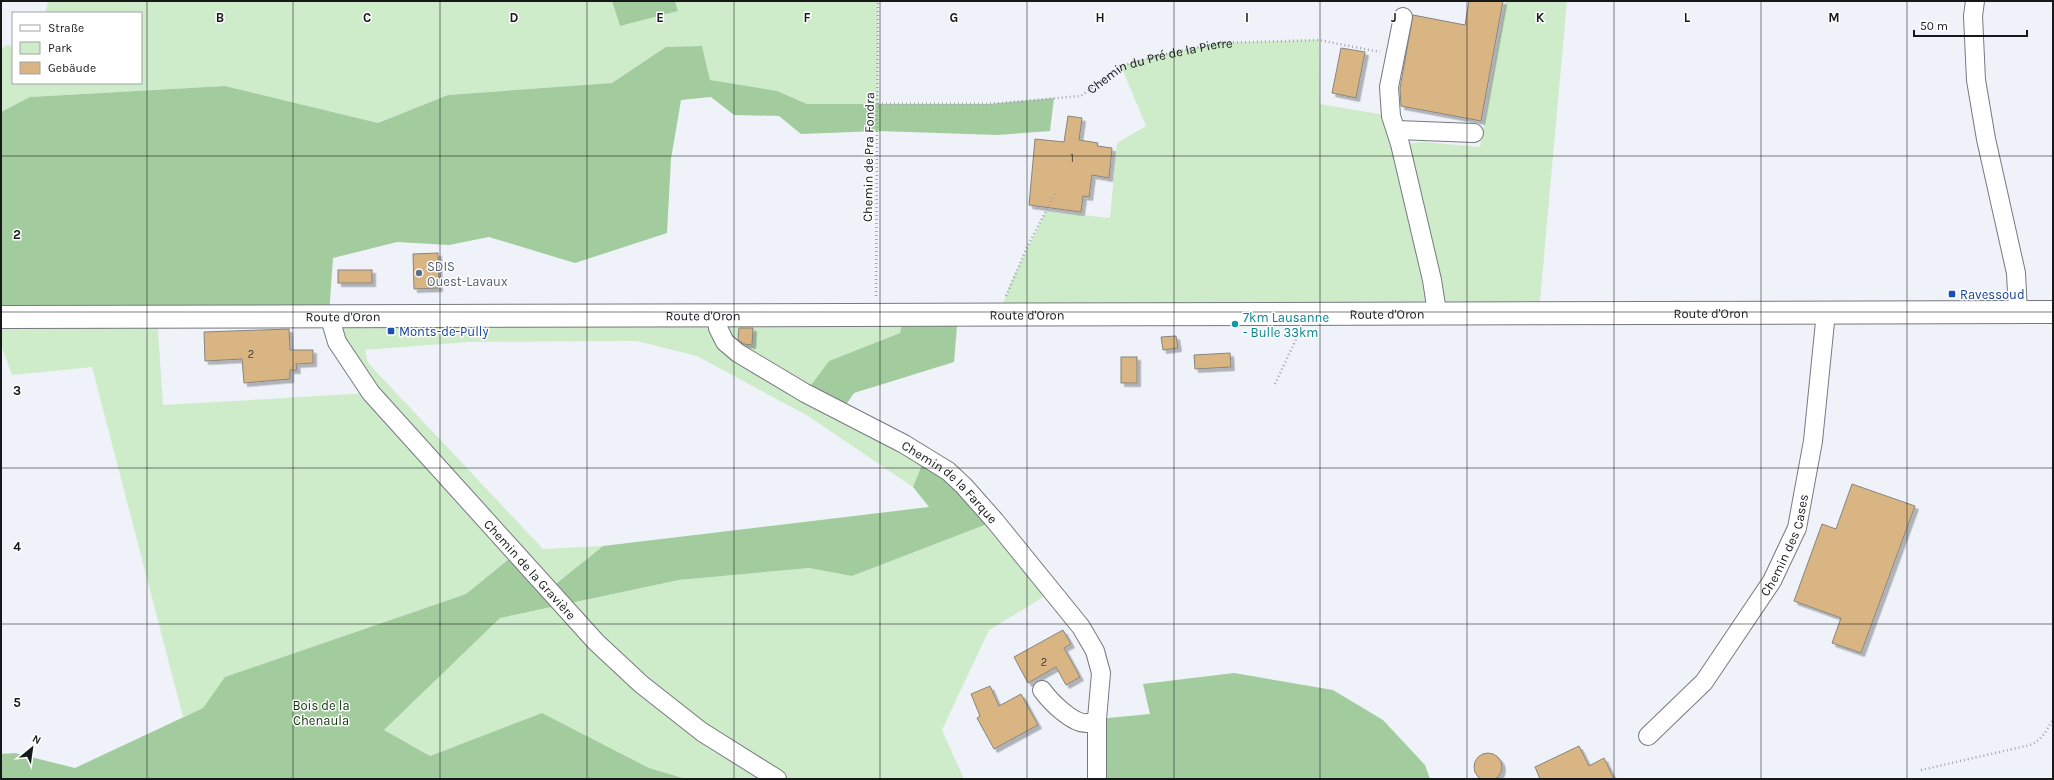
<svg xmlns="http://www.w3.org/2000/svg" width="2054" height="780" font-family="Karla,sans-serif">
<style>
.green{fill:#ceecca}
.forest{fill:#a2cc9d}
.building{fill:#d8b582;stroke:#88837e;filter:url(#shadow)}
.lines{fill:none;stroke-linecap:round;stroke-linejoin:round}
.minor-casing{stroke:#76797f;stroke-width:20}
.major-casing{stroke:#76797f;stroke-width:24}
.path{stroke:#a1a4a9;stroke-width:2.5;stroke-dasharray:1 3;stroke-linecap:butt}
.minor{stroke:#fff;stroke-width:18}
.major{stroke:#fff;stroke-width:22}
.grid{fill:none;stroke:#17181a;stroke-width:1;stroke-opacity:0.55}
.service-dot{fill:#5c6f8a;stroke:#fff;stroke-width:1.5}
.transit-dot{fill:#1a4fb4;stroke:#fff;stroke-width:1.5}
.culture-dot{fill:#0f9aa8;stroke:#fff;stroke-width:1.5}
.labels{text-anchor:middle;stroke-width:3;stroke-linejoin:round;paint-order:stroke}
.number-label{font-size:11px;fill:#473f34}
.street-label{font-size:13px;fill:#17181a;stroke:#fff}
.service-label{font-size:13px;fill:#4e5e75;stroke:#fff;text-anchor:start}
.transit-label{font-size:13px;fill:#164399;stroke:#fff;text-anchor:start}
.culture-label{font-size:13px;fill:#0d838f;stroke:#fff;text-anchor:start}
.park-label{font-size:13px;fill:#0d3709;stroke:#fff}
.grid-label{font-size:13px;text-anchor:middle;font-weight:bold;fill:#17181a;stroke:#fff;stroke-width:3;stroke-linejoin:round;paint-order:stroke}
</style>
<defs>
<filter id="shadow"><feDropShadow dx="3.5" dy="3.5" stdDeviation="0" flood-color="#0004"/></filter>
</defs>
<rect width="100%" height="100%" fill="#eff3f9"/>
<g class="green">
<polygon points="48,1 612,1 620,26 678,11 675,1 878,1 878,104 807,104 776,91 710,80 702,46 666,48 612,83 448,95 378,123 225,86 30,97 1,112 1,49 7,45 13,47 13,83 141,83 141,13 45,13"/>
<polygon points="1506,1 1567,1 1539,312 999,314 1011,282 1046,211 1110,218 1117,143 1146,126 1121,66 1160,55 1219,43 1319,40 1320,104 1391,116 1401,144 1424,142 1480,147"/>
<polygon points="904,314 900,333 829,361 805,393 922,466 913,487 808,416 697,356 637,341 468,342 365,350 368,363 543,549 603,546 547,590 514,554 466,594 225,677 203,708 183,717 92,367 12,375 1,345 1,317 157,316 163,405 371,393 331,322"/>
<polygon points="995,521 1052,592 989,630 942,730 964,779 686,779 649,768 542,713 430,756 384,730 500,618 679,580 809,568 852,576"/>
</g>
<g class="forest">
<polygon points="612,1 675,1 678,11 620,26"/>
<polygon points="702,46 710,80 777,91 807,104 989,104 1054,98 1050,131 998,135 878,131 801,134 779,116 734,115 711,97 681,100 671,159 667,233 575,263 489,237 449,245 397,242 333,258 329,315 87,316 48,305 1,306 1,112 30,97 225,86 378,123 448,95 612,83 666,47"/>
<polygon points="904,314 958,314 954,362 854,393 841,412 805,393 829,361 900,333"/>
<polygon points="922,465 948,471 995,521 852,576 809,568 679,580 500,618 384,730 430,756 542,713 649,768 686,779 1,779 1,754 15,753 75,768 203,708 225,677 466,594 515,554 548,590 603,546 929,507 913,487"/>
<polygon points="1234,673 1333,690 1383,720 1425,765 1430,779 1097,779 1097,719 1150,714 1143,684"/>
</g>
<g class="building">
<polygon points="1469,1 1503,1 1481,121 1401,106 1400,88 1413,15 1465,25"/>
<polygon points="1341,48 1365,52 1356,98 1332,93"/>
<polygon points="1068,116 1082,118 1079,140 1098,143 1097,146 1112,148 1109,178 1092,175 1089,197 1083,196 1081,212 1029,205 1035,139 1064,142"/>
<polygon points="438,253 439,288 414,289 413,254"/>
<rect x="338" y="270" width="34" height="13"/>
<polygon points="739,328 753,328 752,345 744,344 738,340"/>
<polygon points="289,329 290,350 313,350 313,363 296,364 297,370 290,370 290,379 244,383 242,359 205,361 204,332"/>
<polygon points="1176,336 1178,348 1163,350 1161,337"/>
<polygon points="1230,353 1231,367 1195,369 1194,355"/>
<rect x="1121" y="357" width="16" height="26"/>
<polygon points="1852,484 1915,506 1861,653 1832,643 1841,618 1794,601 1822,524 1836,529"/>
<polygon points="1063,630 1071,644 1064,648 1080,677 1066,685 1056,667 1028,683 1014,657"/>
<polygon points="990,686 999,706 1021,694 1038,725 994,749 977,718 980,716 971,694"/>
<polygon points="1579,746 1589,766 1604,758 1614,779 1540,779 1535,767"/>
<circle cx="1488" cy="767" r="14"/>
</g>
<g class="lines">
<g class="minor-casing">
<g id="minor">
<polyline points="1975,1 1973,16 1976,80 1986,139 2016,273 2018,312"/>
<polyline points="1403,17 1389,87 1391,116 1400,144 1432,280 1437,312"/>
<polyline points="1397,130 1474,133"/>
<path id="s2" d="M329,315L337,342L371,393L596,642L641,684L702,732L777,779"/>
<path id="s3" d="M716,315L718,328L725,342L738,353L805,393L904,444L948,471L964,486L995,521L1081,627L1095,651L1101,673L1097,719C1095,720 1091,723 1088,723C1073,725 1050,701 1042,690"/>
<path id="s4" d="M1648,736L1704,682L1772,581L1797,528L1813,441L1826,312"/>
<polyline points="1097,779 1097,719"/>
</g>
</g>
<g class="major-casing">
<g id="major">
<path id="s5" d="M1,317L2053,312"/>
</g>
</g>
<g class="path">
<path id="s1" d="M878,104H989L1081,96L1121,66L1160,55L1219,43L1319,40L1380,52"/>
<polyline points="876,296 878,1"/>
<polyline points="1006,296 1029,243 1055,194"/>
<polyline points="1275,384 1300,331"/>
<path d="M1921,770L2030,745C2042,740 2047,730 2053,719"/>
</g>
<use href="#minor" class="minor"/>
<use href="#major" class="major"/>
</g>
<path class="grid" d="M147,1V779M293,1V779M440,1V779M587,1V779M734,1V779M880,1V779M1027,1V779M1174,1V779M1320,1V779M1467,1V779M1614,1V779M1761,1V779M1907,1V779M1,156H2053M1,312H2053M1,468H2053M1,624H2053"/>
<circle class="service-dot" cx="419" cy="273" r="4"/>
<g class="transit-dot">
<rect x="1948" y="290" width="8" height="8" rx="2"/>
<rect x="387" y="327" width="8" height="8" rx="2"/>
</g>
<circle class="culture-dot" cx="1235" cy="324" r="4"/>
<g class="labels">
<g class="number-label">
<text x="1072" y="162">1</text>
<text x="251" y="358">2</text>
<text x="1044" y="666">2</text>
</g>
<g class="street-label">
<text dy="5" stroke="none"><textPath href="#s1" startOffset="290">Chemin du Pré de la Pierre</textPath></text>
<text transform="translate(868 157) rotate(-89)" y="5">Chemin de Pra Fondra</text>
<text dy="5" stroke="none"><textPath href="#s5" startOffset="1386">Route d'Oron</textPath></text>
<text dy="5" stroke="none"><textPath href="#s5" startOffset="1710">Route d'Oron</textPath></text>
<text dy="5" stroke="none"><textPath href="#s5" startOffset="1026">Route d'Oron</textPath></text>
<text dy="5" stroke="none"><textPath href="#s5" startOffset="342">Route d'Oron</textPath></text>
<text dy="5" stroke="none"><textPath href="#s5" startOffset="702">Route d'Oron</textPath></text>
<text dy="5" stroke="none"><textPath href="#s3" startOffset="295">Chemin de la Farque</textPath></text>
<text dy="5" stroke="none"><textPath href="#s4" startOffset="238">Chemin des Cases</textPath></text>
<text dy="5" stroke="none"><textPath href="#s2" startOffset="327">Chemin de la Gravière</textPath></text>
</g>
<g class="service-label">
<text x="427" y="271">SDIS<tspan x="427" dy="15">Ouest-Lavaux</tspan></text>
</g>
<g class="transit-label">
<text x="1960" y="299">Ravessoud</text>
<text x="399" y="336">Monts-de-Pully</text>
</g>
<g class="culture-label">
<text x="1243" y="322">7km Lausanne<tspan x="1243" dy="15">- Bulle 33km</tspan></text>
</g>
<g class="park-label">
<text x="321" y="710">Bois de la<tspan x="321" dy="15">Chenaula</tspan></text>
</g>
</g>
<g class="grid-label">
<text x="220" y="22">B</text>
<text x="367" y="22">C</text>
<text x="514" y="22">D</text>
<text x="660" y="22">E</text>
<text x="807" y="22">F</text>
<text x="954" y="22">G</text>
<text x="1100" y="22">H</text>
<text x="1247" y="22">I</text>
<text x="1394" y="22">J</text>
<text x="1540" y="22">K</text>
<text x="1687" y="22">L</text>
<text x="1834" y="22">M</text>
<text x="17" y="239">2</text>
<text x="17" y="395">3</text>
<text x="17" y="551">4</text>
<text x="17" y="707">5</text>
</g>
<rect width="2054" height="780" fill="none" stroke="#17181a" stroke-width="4"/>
<rect x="12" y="12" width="130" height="72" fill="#ffffff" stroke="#a2a3a3"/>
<rect x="20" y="25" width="20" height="6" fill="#ffffff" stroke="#a2a3a3"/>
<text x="48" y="32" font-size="12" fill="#17181a">Straße</text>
<rect x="20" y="42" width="20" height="12" fill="#ceecca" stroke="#a2a3a3"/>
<text x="48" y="52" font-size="12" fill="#17181a">Park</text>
<rect x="20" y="62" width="20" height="12" fill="#d8b582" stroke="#a2a3a3"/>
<text x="48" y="72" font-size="12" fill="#17181a">Gebäude</text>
<g transform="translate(32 748) rotate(29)" stroke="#ffffff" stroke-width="3" paint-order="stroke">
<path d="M0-3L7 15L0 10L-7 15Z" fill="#17181a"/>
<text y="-6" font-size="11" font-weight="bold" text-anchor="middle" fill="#17181a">N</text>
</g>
<path d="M1914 30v6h113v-6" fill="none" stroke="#17181a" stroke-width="2"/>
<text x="1920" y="30" font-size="12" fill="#17181a" stroke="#ffffff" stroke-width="3" paint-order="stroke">50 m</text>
</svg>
